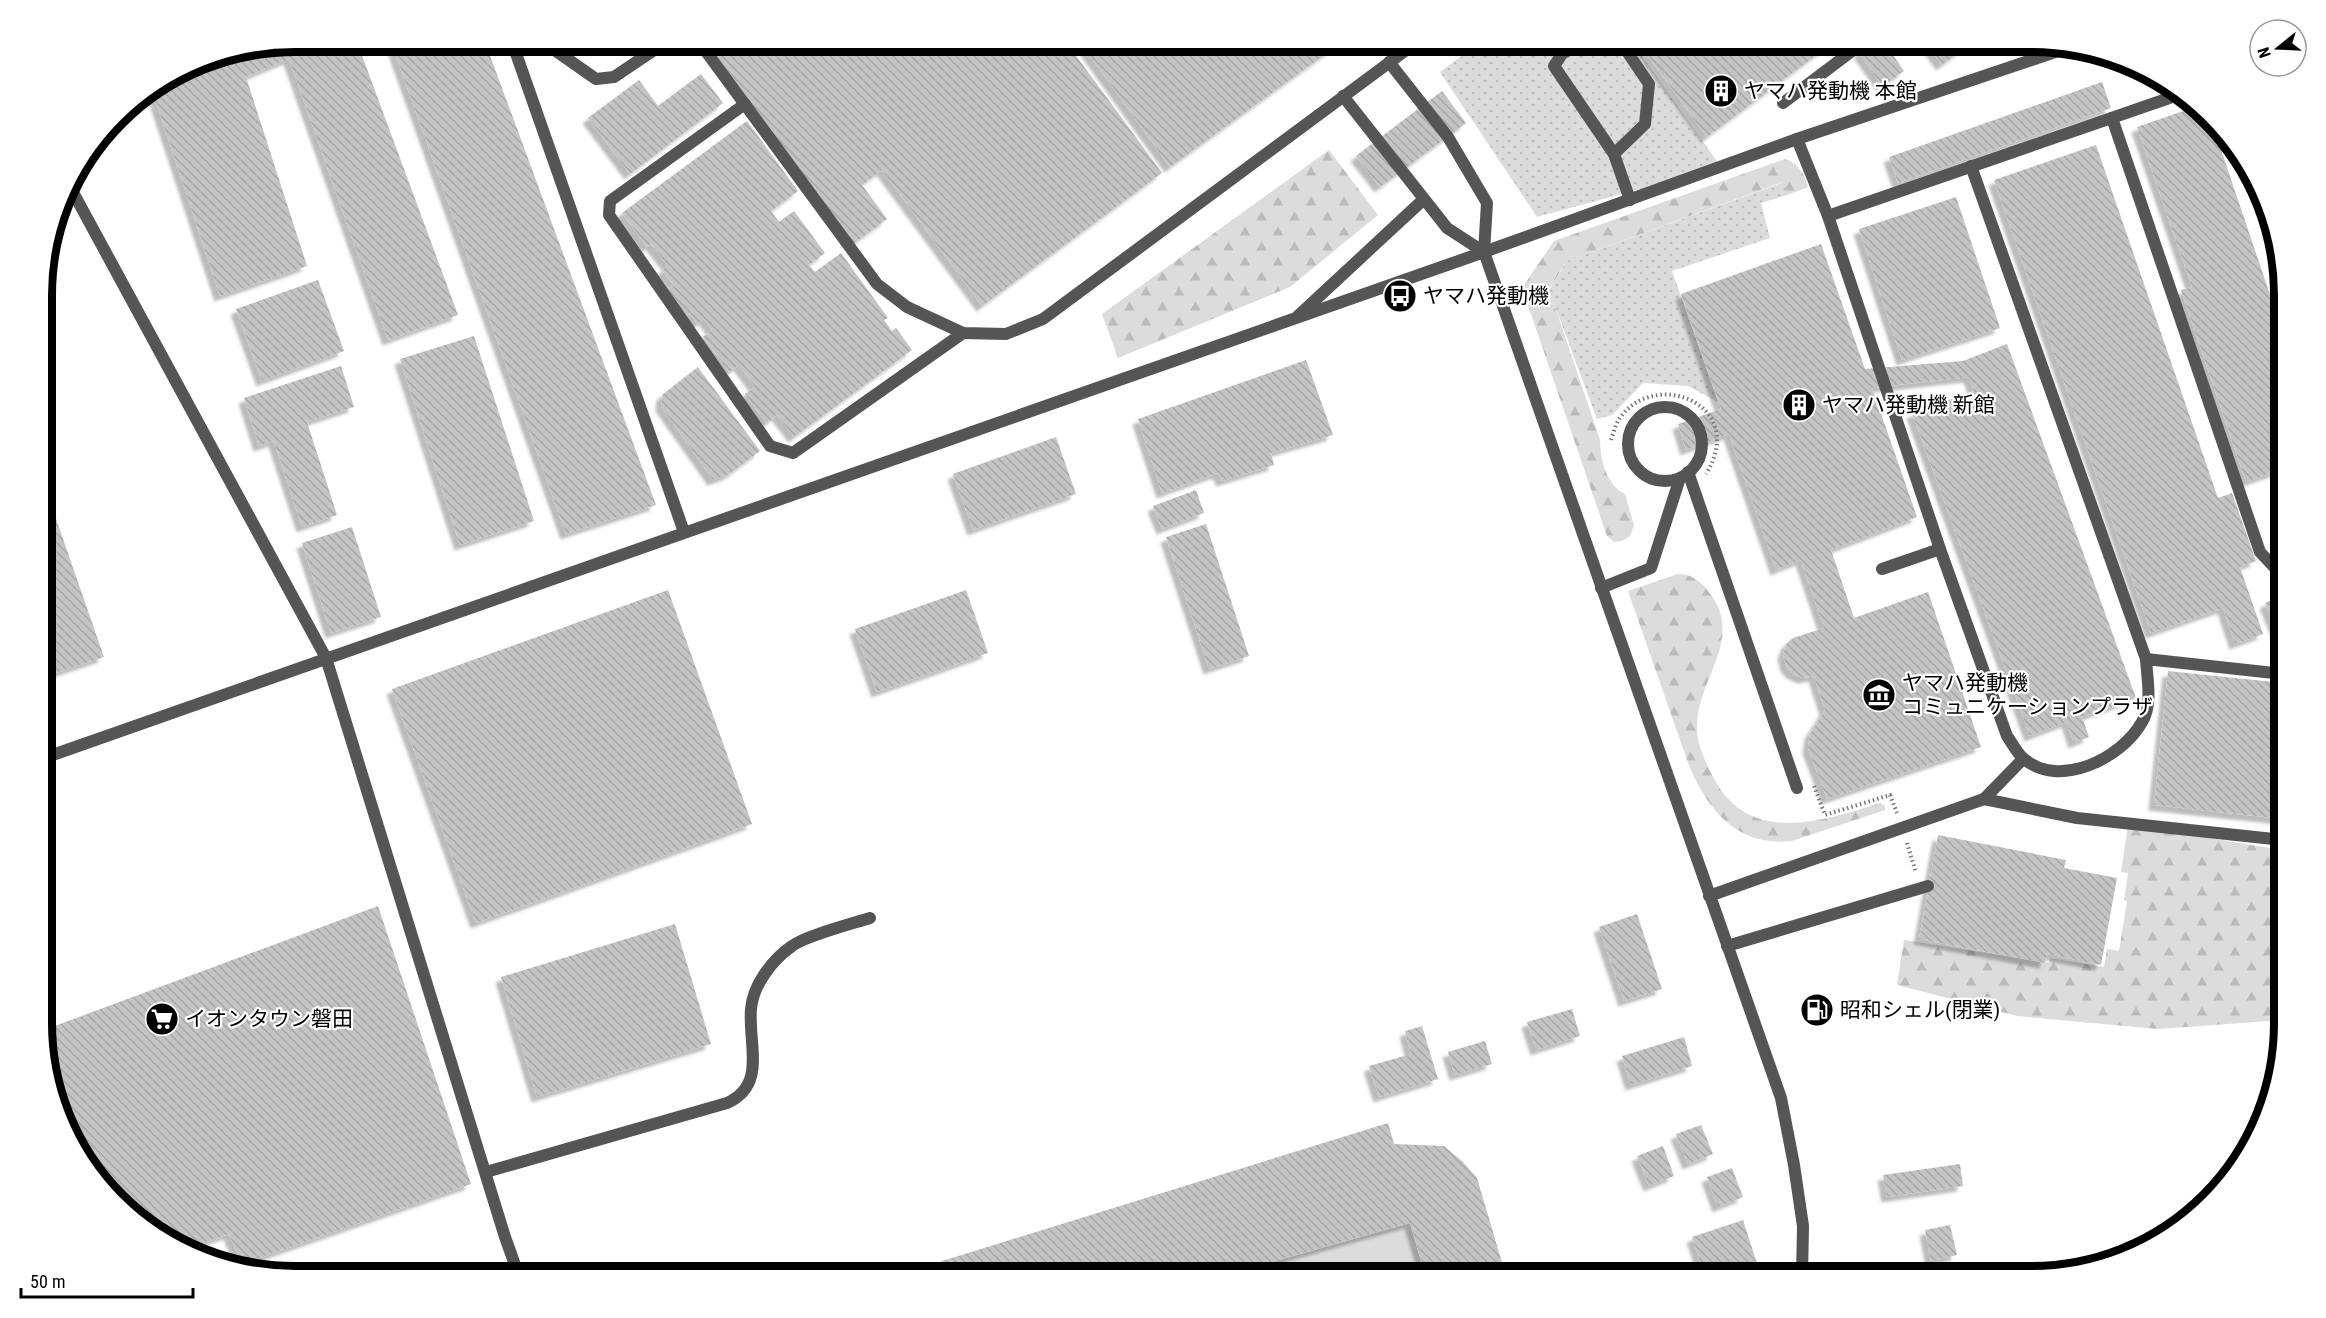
<svg xmlns="http://www.w3.org/2000/svg" width="2326" height="1318" font-family="'Roboto Condensed','Noto Sans JP',sans-serif">
<style>
.grass{fill:url(#grass-dots)}
.forest{fill:url(#forest-firs)}
.park{fill:#dcdcdc}
.building{fill:url(#building-back-hatch);filter:url(#shadow)}
.lines{fill:none;stroke-linecap:round;stroke-linejoin:round}
.path{stroke:#777;stroke-width:4;stroke-dasharray:1.5 3;stroke-linecap:butt}
.service{stroke:#555;stroke-width:12}
.minor{stroke:#555;stroke-width:12}
.tertiary{stroke:#555;stroke-width:12}
.labels{text-anchor:middle;stroke-width:4.5;stroke-linejoin:round;paint-order:stroke}
.poi-label{font-size:21px;fill:#000;stroke:#fff;text-anchor:start}
.rim{fill:none;stroke:#000;stroke-width:8}
</style>
<defs>
<pattern id="grass-dots" width="8" height="8" patternUnits="userSpaceOnUse" patternTransform="scale(1.5)"><rect width="8" height="8" fill="#dcdcdc"/><path d="M2 2h.1M6 6h.1" fill="none" stroke="#bbb" stroke-width="1.8" stroke-linecap="round"/></pattern>
<pattern id="forest-firs" width="22" height="20" patternUnits="userSpaceOnUse" patternTransform="scale(1.5)"><rect width="22" height="20" fill="#dcdcdc"/><path d="M5 1l3.5 6h-7zM16 11l3.5 6h-7z" fill="#bbb"/></pattern>
<pattern id="building-back-hatch" width="6" height="6" patternUnits="userSpaceOnUse" patternTransform="scale(1.5)"><rect width="6" height="6" fill="#c4c4c4"/><path d="M-1 5l2 2M0 0l6 6M5-1l2 2" fill="none" stroke="#a7a7a7"/></pattern>
<filter id="shadow"><feDropShadow dx="-5.5" dy="5.5" stdDeviation="1.5" flood-color="#0004"/></filter>
</defs>
<rect width="100%" height="100%" fill="#fff"/>
<g class="grass">
<polygon points="1481,42 1632,42 1721,167 1537,217 1440,72"/>
<polygon points="1784,182 1787,195 1761,203 1770,238 1672,271 1718,402 1688,386 1643,383 1612,415 1597,419 1549,290 1567,261"/>
</g>
<g class="forest">
<polygon points="1329,150 1378,215 1290,287 1118,358 1102,314"/>
<path d="M1785,159C1799,164 1804,173 1808,187L1787,195L1783,182L1567,261L1549,289L1600,440C1600,459 1606,485 1625,494L1634,525L1630,536L1622,541L1614,542L1607,536L1522,288L1554,241Z"/>
<path d="M1678,574C1691,574 1699,580 1708,591C1746,637 1698,677 1697,725C1696,741 1704,759 1711,773C1746,847 1820,822 1880,803L1885,806V810L1792,841C1736,848 1705,807 1687,760L1628,591Z"/>
<polygon points="2128,825 2283,850 2283,1020 2158,1029 2017,1016 1897,985 1904,940 2049,963 2050,958 2104,967 2107,949 2119,951 2127,901 2124,900 2128,873 2121,872"/>
</g>
<polygon class="park" points="1410,1223 1425,1276 1222,1276"/>
<g class="building">
<polygon points="295,42 357,42 458,315 388,340 289,59 246,77 307,266 220,296 152,90 199,61"/>
<polygon points="391,42 485,42 656,505 566,534"/>
<polygon points="705,42 1066,42 1162,173 982,306 882,170 862,185 887,219 853,244"/>
<polygon points="1080,42 1342,42 1170,167"/>
<polygon points="1638,42 1829,42 1831,44 1707,137"/>
<polygon points="1874,42 1884,42 1904,71 1882,86 1859,52"/>
<polygon points="1925,42 1972,42 1942,65"/>
<polygon points="701,74 723,103 630,174 588,118 639,80 658,106"/>
<polygon points="2102,82 2111,108 1898,183 1889,157"/>
<polygon points="1442,91 1466,123 1380,187 1356,156"/>
<polygon points="2192,108 2214,129 2283,333 2283,469 2246,482 2181,290 2192,287 2137,127"/>
<polygon points="747,121 798,191 771,211 779,222 794,211 825,253 809,265 815,272 841,253 888,318 884,320 892,331 896,328 912,350 794,437 777,415 767,423 745,394 755,387 739,365 729,372 703,337 712,330 704,319 697,324 690,313 685,316 662,285 665,283 669,289 674,285 662,270 668,266 651,244 647,247 622,213"/>
<polygon points="2096,145 2218,498 2232,493 2256,561 2240,567 2263,634 2235,644 2223,608 2151,633 1994,180"/>
<polygon points="1956,197 2000,328 1902,360 1859,229"/>
<polygon points="1821,244 1865,369 1963,361 2007,344 2136,698 2082,717 2089,737 2074,743 2067,722 2030,736 1912,413 1974,391 1969,377 1872,388 1917,517 1831,550 1854,618 1928,592 1981,747 1827,799 1808,748 1810,734 1825,710 1814,676 1803,678 1792,673 1786,666 1783,654 1787,643 1793,638 1824,628 1801,560 1776,570 1729,434 1686,450 1678,424 1721,409 1681,294"/>
<polygon points="318,280 344,351 262,381 236,309"/>
<polygon points="474,336 534,521 460,545 400,359"/>
<polygon points="1306,360 1333,435 1271,453 1274,465 1222,481 1218,473 1162,493 1138,419"/>
<polygon points="341,366 354,407 307,422 337,515 302,527 274,441 259,446 244,398"/>
<polygon points="698,367 760,451 728,475 713,480 661,406 662,395"/>
<polygon points="1056,437 1076,494 973,530 953,474"/>
<polygon points="44,484 104,657 44,677"/>
<polygon points="1196,490 1204,513 1162,529 1153,506"/>
<polygon points="1206,524 1249,656 1209,669 1166,537"/>
<polygon points="352,527 381,617 331,633 302,543"/>
<polygon points="668,590 752,824 476,923 392,689"/>
<polygon points="966,590 988,653 877,692 855,629"/>
<polygon points="2283,595 2283,647 2265,603"/>
<polygon points="2168,671 2283,683 2283,819 2154,805"/>
<polygon points="1938,835 2066,860 2064,868 2117,878 2101,965 2047,954 2045,963 1919,939"/>
<polygon points="378,906 471,1184 242,1264 229,1234 185,1249 169,1242 84,1163 44,1056 44,1030"/>
<polygon points="1637,914 1662,989 1624,1001 1599,927"/>
<polygon points="675,924 711,1044 537,1097 501,977"/>
<polygon points="1572,1009 1580,1036 1536,1050 1527,1022"/>
<polygon points="1422,1026 1438,1079 1379,1097 1369,1066 1411,1054 1405,1031"/>
<polygon points="1684,1037 1692,1066 1631,1085 1622,1056"/>
<polygon points="1485,1041 1492,1064 1455,1075 1448,1052"/>
<polygon points="1388,1123 1394,1144 1444,1146 1463,1162 1477,1178 1506,1276 1426,1276 1410,1223 1222,1276 931,1276 942,1261"/>
<polygon points="1701,1125 1713,1154 1688,1164 1676,1134"/>
<polygon points="1663,1146 1674,1176 1649,1186 1637,1156"/>
<polygon points="1960,1164 1963,1186 1887,1197 1883,1175"/>
<polygon points="1732,1168 1743,1197 1718,1207 1707,1177"/>
<polygon points="1743,1220 1761,1276 1705,1276 1692,1237"/>
<polygon points="1950,1225 1957,1255 1931,1261 1925,1230"/>
</g>
<g class="lines">
<g class="path">
<path d="M1611,440C1614,431 1616,422 1622,415C1659,369 1748,406 1706,474"/>
<polyline points="1814,786 1825,815 1890,795 1897,813"/>
<polyline points="1907,843 1916,873"/>
</g>
<g class="service">
<polyline points="550,42 556,51 596,79 614,77 666,42"/>
<polyline points="699,42 877,284 907,307 963,333 1006,334 1043,319 1417,42"/>
<polyline points="1581,42 1562,54 1554,66 1614,154 1630,200"/>
<polyline points="1343,96 1447,228 1484,252 1487,203 1448,137 1389,62"/>
<polyline points="1783,103 1864,42"/>
<polyline points="745,104 610,201 609,215 770,446 793,453 963,333"/>
<polyline points="2112,118 2260,552 2275,568 2283,573"/>
<polyline points="1797,139 1828,216 2178,95"/>
<polyline points="1614,154 1645,124 1649,84 1626,50 1618,42"/>
<polyline points="1971,166 2146,659"/>
<polyline points="1828,216 1940,549"/>
<polyline points="1298,316 1424,199"/>
<circle cx="1665" cy="444" r="37"/>
<polyline points="1688,472 1797,788"/>
<path d="M1882,569L1940,549L2007,736C2012,743 2017,753 2023,758C2059,790 2122,758 2142,722C2153,704 2147,679 2146,659L2283,674"/>
<polyline points="1601,588 1651,568 1680,478"/>
<polyline points="1984,799 2023,759"/>
<polyline points="1709,896 1984,799 2077,818 2283,840"/>
<polyline points="1727,946 1928,886"/>
<path d="M486,1172L727,1103C767,1085 748,1045 751,1009C753,985 772,960 792,946C805,936 851,924 870,918"/>
</g>
<polyline class="minor" points="512,42 684,532"/>
<g class="tertiary">
<polyline points="68,183 326,658 505,1237 519,1276"/>
<polyline points="1484,252 1781,1098 1794,1165 1803,1226 1802,1276"/>
<polyline points="44,758 1484,252 1797,139 2070,47"/>
</g>
</g>
<defs>
<g id="building-disc" transform="scale(1.725)"><circle r="9.5" fill="#000" stroke="#fff"/><path d="M-4-6H4V6H1V3H-1V6H-4ZM-2.5-4.3h1.7v1.8h-1.7ZM.8-4.3h1.7v1.8H.8ZM-2.5-1h1.7V.8h-1.7ZM.8-1h1.7V.8H.8Z" fill="#fff"/></g>
<g id="bus-disc" transform="scale(1.725)"><circle r="9.5" fill="#000" stroke="#fff"/><path d="M-5-6H5V4H4V6H2V4H-2V6H-4V4H-5ZM-3.5-4V0h7V-4ZM-3.5 1.2v1.5H-2V1.2ZM2 1.2v1.5H3.5V1.2Z" fill="#fff"/></g>
<g id="museum-disc" transform="scale(1.725)"><circle r="9.5" fill="#000" stroke="#fff"/><path d="M0-6L6-3V-2H-6V-3ZM-5-1h2V3h-2ZM-1-1h2V3h-2ZM3-1h2V3H3ZM-6 4H6V6H-6Z" fill="#fff"/></g>
<g id="fuel-disc" transform="scale(1.725)"><circle r="9.5" fill="#000" stroke="#fff"/><path d="M-5.5-6h7V0h2V4h1.3V-2.5L3-4.5l.8-.8L6-3V5H2.5V1h-1V6h-7ZM-4.2-4.7v3.2H.2V-4.7Z" fill="#fff"/></g>
<g id="supermarket-disc" transform="scale(1.725)"><circle r="9.5" fill="#000" stroke="#fff"/><path d="M-6-5.5h2.5l.6 2H6L4.5 2H-2.5L-4.4-4H-6ZM-1.5 3.2a1.3 1.3 0 1 0 .1 0ZM3 3.2a1.3 1.3 0 1 0 .1 0Z" fill="#fff"/></g>
</defs>
<g fill-rule="evenodd">
<use href="#building-disc" x="1721" y="91"/>
<use href="#bus-disc" x="1400" y="296"/>
<use href="#building-disc" x="1799" y="405"/>
<use href="#museum-disc" x="1879" y="695"/>
<use href="#fuel-disc" x="1817" y="1010"/>
<use href="#supermarket-disc" x="162" y="1019"/>
</g>
<g class="labels">
<g class="poi-label">
<text x="1744" y="98">ヤマハ発動機 本館</text>
<text x="1423" y="303">ヤマハ発動機</text>
<text x="1822" y="412">ヤマハ発動機 新館</text>
<text x="1902" y="690">ヤマハ発動機<tspan x="1902" dy="24">コミュニケーションプラザ</tspan></text>
<text x="1840" y="1017">昭和シェル(閉業)</text>
<text x="185" y="1026">イオンタウン磐田</text>
</g>
</g>
<path d="M0 0H2326V1318H0ZM295 52H2031A243 243 0 0 1 2274 295V1023A243 243 0 0 1 2031 1266H295A243 243 0 0 1 52 1023V295A243 243 0 0 1 295 52Z" fill="#fff" fill-rule="evenodd"/>
<path class="rim" d="M295 52H2031A243 243 0 0 1 2274 295V1023A243 243 0 0 1 2031 1266H295A243 243 0 0 1 52 1023V295A243 243 0 0 1 295 52Z"/>
<g transform="translate(2278 48) rotate(252)"><circle r="28" fill="#ffffff" stroke="#999999" stroke-width="1.5"/>
<path d="M0-4.5L10 22L0 15L-10 22Z" fill="#000000"/>
<text y="-9" font-size="16" font-weight="bold" text-anchor="middle" fill="#000000">N</text>
</g>
<path d="M21 1288v9h172v-9" fill="none" stroke="#000000" stroke-width="3"/>
<text x="30" y="1288" font-size="18" fill="#000000" stroke="#ffffff" stroke-width="4.5" paint-order="stroke">50 m</text>
</svg>
